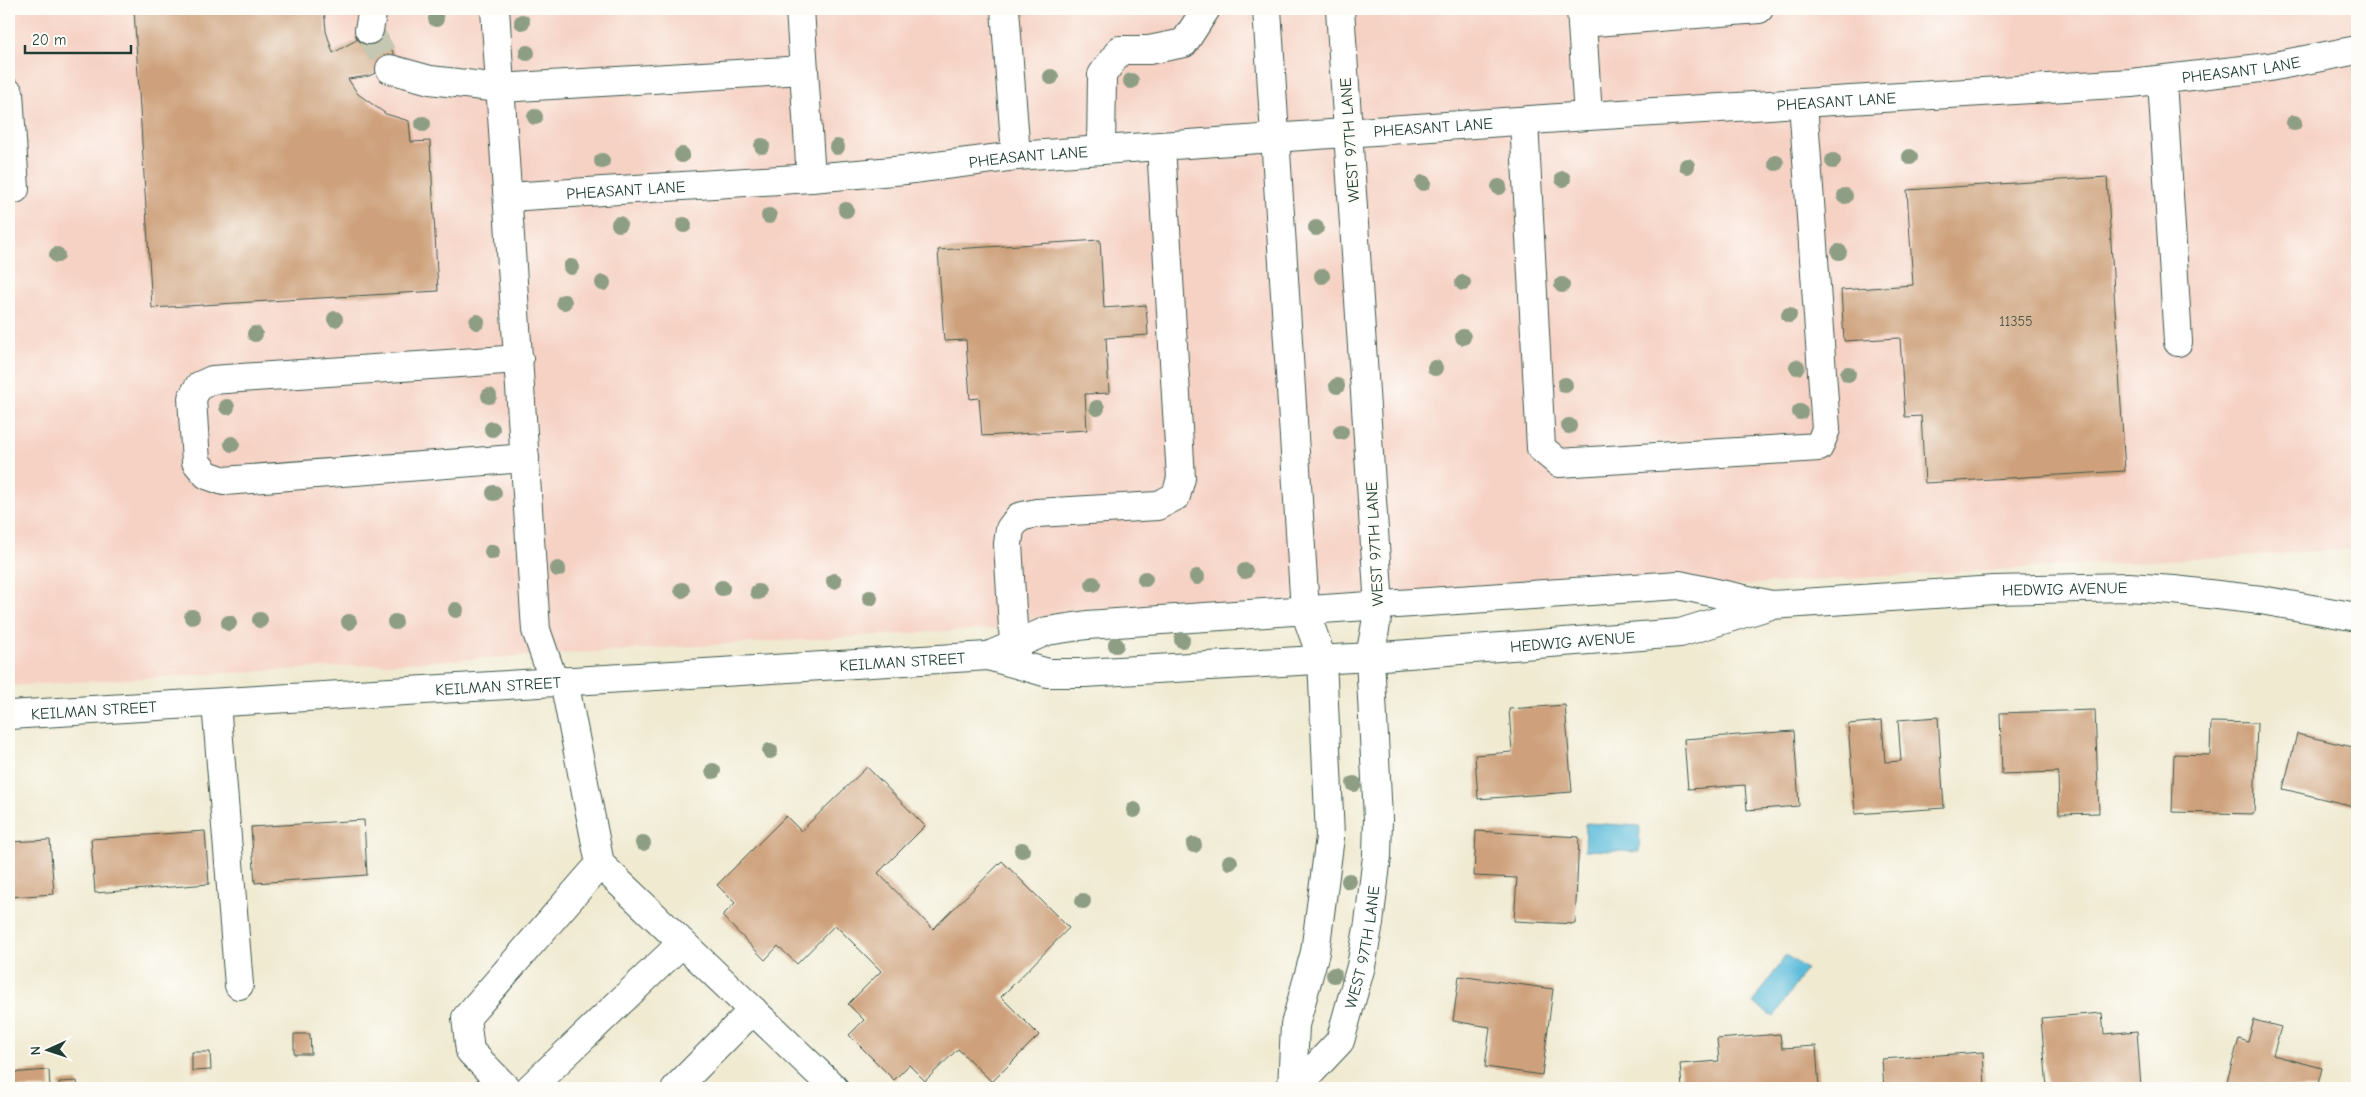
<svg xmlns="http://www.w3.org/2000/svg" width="2366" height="1097" font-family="'Comic Neue',sans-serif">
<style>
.built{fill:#f6d2c4}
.water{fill:#5cbcda;stroke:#3e7c87}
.building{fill:#cea17b}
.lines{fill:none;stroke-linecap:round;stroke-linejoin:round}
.minor-tunnel{stroke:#c6c7b2;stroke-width:28;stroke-dasharray:28 14;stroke-linecap:butt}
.minor-casing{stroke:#3e574c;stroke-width:30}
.minor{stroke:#fff;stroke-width:28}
.tree{fill:#8e9e84}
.labels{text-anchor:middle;stroke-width:5;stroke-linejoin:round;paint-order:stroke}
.number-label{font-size:14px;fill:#4b5646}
.street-label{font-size:16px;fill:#1f3d34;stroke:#fdfcf7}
</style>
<rect width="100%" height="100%" fill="#fdfcf7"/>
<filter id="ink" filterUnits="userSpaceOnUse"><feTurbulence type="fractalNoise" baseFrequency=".02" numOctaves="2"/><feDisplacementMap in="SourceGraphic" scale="10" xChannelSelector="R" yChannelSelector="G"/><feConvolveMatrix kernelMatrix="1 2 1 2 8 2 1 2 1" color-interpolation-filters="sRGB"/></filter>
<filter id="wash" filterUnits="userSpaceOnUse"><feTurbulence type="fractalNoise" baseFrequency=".0096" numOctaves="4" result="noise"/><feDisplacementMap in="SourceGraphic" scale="20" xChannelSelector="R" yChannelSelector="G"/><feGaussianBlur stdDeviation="1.12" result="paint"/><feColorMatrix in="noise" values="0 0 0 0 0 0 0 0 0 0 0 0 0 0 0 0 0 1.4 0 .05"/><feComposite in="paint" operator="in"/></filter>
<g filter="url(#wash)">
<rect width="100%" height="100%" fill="#f0ead1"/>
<polygon class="built" points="9,9 2357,9 2357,549 9,686"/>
<g class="water">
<polygon points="1586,823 1640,826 1639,852 1585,850"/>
<polygon points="1786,955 1806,969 1774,1017 1753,1003"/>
</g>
<g id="blocks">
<g class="building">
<polygon points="134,9 324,9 326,31 333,53 380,27 398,62 369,76 348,79 358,94 386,114 409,121 411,142 430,141 438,291 152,308"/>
<polygon points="2107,177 2125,471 1925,483 1921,416 1905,417 1900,338 1844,341 1841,290 1913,285 1907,190"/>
<polygon points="1100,240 1104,308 1146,305 1148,335 1106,338 1109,393 1085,394 1087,430 982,436 979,398 970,399 966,340 944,341 938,250"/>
<polygon points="1565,705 1572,792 1478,799 1475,755 1512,752 1509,709"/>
<polygon points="2095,710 2099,813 2059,814 2058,772 2002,774 2000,713"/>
<polygon points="1938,717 1944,808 1855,814 1848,724 1882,721 1885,762 1901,761 1898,720"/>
<polygon points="2211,722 2257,723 2254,814 2172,812 2174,754 2210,755"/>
<polygon points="1794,731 1799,806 1747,810 1745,785 1688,789 1684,739"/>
<polygon points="2297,734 2357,748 2357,807 2283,789"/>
<polygon points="867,767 925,826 878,873 933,929 1002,861 1069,928 1001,997 1039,1035 992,1082 958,1049 925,1081 909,1065 894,1080 849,1035 864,1020 848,1004 881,971 835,925 797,964 778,946 765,960 722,916 735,903 717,885 786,816 801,831"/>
<polygon points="364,820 367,875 255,883 251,827"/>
<polygon points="205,831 209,884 95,893 91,839"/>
<polygon points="1476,831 1579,837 1575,924 1514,921 1517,878 1474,876"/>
<polygon points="50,840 54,894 9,897 9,842"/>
<polygon points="1459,976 1553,989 1542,1075 1485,1067 1490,1027 1453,1021"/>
<polygon points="2102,1013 2104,1034 2137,1031 2141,1088 2047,1088 2041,1018"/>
<polygon points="2254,1020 2281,1027 2273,1055 2322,1068 2317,1088 2225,1088 2239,1039 2248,1042"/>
<polygon points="294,1034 310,1034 311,1054 294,1054"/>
<polygon points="1780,1034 1782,1048 1816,1046 1819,1088 1682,1088 1680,1064 1719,1061 1717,1039"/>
<polygon points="192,1052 210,1052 211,1070 192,1071"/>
<polygon points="1983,1052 1985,1088 1884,1088 1882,1059"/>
<polygon points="49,1070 50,1088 9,1088 9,1073"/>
<polygon points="77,1081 78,1088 60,1088 59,1082"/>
</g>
</g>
</g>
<g filter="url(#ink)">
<use href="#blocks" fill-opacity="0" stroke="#3e574c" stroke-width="1"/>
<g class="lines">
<polyline class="minor-tunnel" points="369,30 390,69"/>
<g class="minor-casing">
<g id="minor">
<polyline points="495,9 536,630 554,682"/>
<polyline points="800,9 811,178"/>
<polyline points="1005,9 1016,156"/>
<polyline points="1267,9 1305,611 1322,659 1330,837 1315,952 1295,1025 1292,1088"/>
<polyline points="1581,9 1588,116"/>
<polyline points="1582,23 1759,9"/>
<polyline points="369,30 373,9"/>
<polyline points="390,69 430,80 500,88 804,70"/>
<polyline points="2162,80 2178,342"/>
<polyline points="9,93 15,189 9,189"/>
<polyline points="1524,121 1541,448 1559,463 1819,447 1826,429 1803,103"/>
<polyline points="1101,150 1102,75 1120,50 1149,50 1184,43 1206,9"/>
<path id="s1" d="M508,197L811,178L905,170L1016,156L1588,116L2131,83L2269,67L2357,50"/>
<polyline points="519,359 212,380 199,386 192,398 196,462 207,475 224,481 525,458"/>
<polyline points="1014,644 1008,544 1010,529 1019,517 1037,513 1157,506 1176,496 1181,478 1161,146"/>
<path id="s2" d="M988,656L1048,673H1084L1370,657L1680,633L1771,605L1994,590L2128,587L2174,590L2261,600L2357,617"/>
<polyline points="564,681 600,864 834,1088"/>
<polyline points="216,703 239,985"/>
<path id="s3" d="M9,715L988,656L1047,631L1087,625L1679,585L1771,605"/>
<polyline points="506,1088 470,1051 466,1018 600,864"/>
<polyline points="530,1088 682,943"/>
<polyline points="676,1088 753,1010"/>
<path id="s4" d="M1296,1088L1340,1041L1361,966L1369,923L1377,856L1378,819L1370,657L1379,607L1340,9"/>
</g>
</g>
<use href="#minor" class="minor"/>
</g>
<g class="tree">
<circle cx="436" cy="19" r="8"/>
<circle cx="522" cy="22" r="8"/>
<circle cx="527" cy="53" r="8"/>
<circle cx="1051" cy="77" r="8"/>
<circle cx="1131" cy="81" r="8"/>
<circle cx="535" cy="117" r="8"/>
<circle cx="2294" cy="123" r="8"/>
<circle cx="423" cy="124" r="8"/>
<circle cx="762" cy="146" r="8"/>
<circle cx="837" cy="147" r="8"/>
<circle cx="682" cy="155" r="8"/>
<circle cx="1910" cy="157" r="8"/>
<circle cx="602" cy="161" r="8"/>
<circle cx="1833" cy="161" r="8"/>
<circle cx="1776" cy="163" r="8"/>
<circle cx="1687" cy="166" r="8"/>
<circle cx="1563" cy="179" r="8"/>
<circle cx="1423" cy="183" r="8"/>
<circle cx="1499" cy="187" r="8"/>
<circle cx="1845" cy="196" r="8"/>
<circle cx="846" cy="210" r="8"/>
<circle cx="769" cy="216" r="8"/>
<circle cx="619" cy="224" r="8"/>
<circle cx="684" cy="225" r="8"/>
<circle cx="1316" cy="228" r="8"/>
<circle cx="1839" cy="252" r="8"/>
<circle cx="57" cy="255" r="8"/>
<circle cx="571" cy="267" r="8"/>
<circle cx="1322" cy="276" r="8"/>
<circle cx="603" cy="283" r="8"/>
<circle cx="1463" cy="283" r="8"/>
<circle cx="1562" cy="285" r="8"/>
<circle cx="564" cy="302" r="8"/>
<circle cx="1789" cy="315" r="8"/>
<circle cx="335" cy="319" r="8"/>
<circle cx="477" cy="322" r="8"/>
<circle cx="255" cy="334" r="8"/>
<circle cx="1463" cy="337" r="8"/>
<circle cx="1797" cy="367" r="8"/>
<circle cx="1435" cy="368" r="8"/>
<circle cx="1848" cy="374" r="8"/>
<circle cx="1565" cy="385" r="8"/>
<circle cx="1337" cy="386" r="8"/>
<circle cx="489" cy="396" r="8"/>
<circle cx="227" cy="407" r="8"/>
<circle cx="1097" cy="408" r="8"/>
<circle cx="1800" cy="412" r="8"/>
<circle cx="1569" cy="426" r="8"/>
<circle cx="492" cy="429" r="8"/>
<circle cx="1341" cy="432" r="8"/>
<circle cx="232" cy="444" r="8"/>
<circle cx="494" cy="493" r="8"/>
<circle cx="492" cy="552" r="8"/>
<circle cx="558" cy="569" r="8"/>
<circle cx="1245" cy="571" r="8"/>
<circle cx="1197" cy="577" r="8"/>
<circle cx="1145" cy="579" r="8"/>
<circle cx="834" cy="581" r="8"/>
<circle cx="1093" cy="584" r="8"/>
<circle cx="722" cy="588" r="8"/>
<circle cx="682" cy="590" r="8"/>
<circle cx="758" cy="592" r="8"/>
<circle cx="870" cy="598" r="8"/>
<circle cx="456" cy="610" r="8"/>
<circle cx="192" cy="617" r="8"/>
<circle cx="260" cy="620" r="8"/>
<circle cx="349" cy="622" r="8"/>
<circle cx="395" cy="622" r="8"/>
<circle cx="229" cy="623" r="8"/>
<circle cx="1182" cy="640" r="8"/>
<circle cx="1116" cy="645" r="8"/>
<circle cx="770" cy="751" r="8"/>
<circle cx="713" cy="771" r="8"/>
<circle cx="1354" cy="784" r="8"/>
<circle cx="1134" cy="810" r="8"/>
<circle cx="643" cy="843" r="8"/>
<circle cx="1194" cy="845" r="8"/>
<circle cx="1022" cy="850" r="8"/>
<circle cx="1230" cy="862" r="8"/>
<circle cx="1349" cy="881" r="8"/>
<circle cx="1083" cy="901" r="8"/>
<circle cx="1334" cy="975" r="8"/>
</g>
</g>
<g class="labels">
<g class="number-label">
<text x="2016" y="326">11355</text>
</g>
<g class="street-label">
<text dy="6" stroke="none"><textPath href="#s1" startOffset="1738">PHEASANT LANE</textPath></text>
<text dy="6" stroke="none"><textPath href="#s1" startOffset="1332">PHEASANT LANE</textPath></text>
<text dy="6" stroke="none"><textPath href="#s1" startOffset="928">PHEASANT LANE</textPath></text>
<text transform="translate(1349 140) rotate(-94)" y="6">WEST 97TH LANE</text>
<text dy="6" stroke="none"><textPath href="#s1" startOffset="522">PHEASANT LANE</textPath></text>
<text dy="6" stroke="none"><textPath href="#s1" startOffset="118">PHEASANT LANE</textPath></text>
<text transform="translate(1374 544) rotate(-93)" y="6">WEST 97TH LANE</text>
<text dy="6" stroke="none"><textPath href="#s2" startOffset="1085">HEDWIG AVENUE</textPath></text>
<text dy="6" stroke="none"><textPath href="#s2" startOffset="588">HEDWIG AVENUE</textPath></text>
<text dy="6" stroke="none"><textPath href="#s3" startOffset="895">KEILMAN STREET</textPath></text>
<text dy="6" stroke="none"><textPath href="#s3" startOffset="490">KEILMAN STREET</textPath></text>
<text dy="6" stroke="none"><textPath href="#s3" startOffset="85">KEILMAN STREET</textPath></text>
<text dy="6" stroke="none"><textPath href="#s4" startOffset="161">WEST 97TH LANE</textPath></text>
</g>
</g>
<rect width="2366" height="1097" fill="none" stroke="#fdfcf7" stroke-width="30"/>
<g transform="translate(48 1050) rotate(267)" stroke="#fdfcf7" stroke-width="4" paint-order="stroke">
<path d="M0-4L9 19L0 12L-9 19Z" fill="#1f3d34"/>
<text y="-8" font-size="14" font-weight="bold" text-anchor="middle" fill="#1f3d34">N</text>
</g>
<path d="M25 45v8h106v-8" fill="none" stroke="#1f3d34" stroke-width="2.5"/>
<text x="32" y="45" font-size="15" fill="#1f3d34" stroke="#fdfcf7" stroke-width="4" paint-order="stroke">20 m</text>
</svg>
